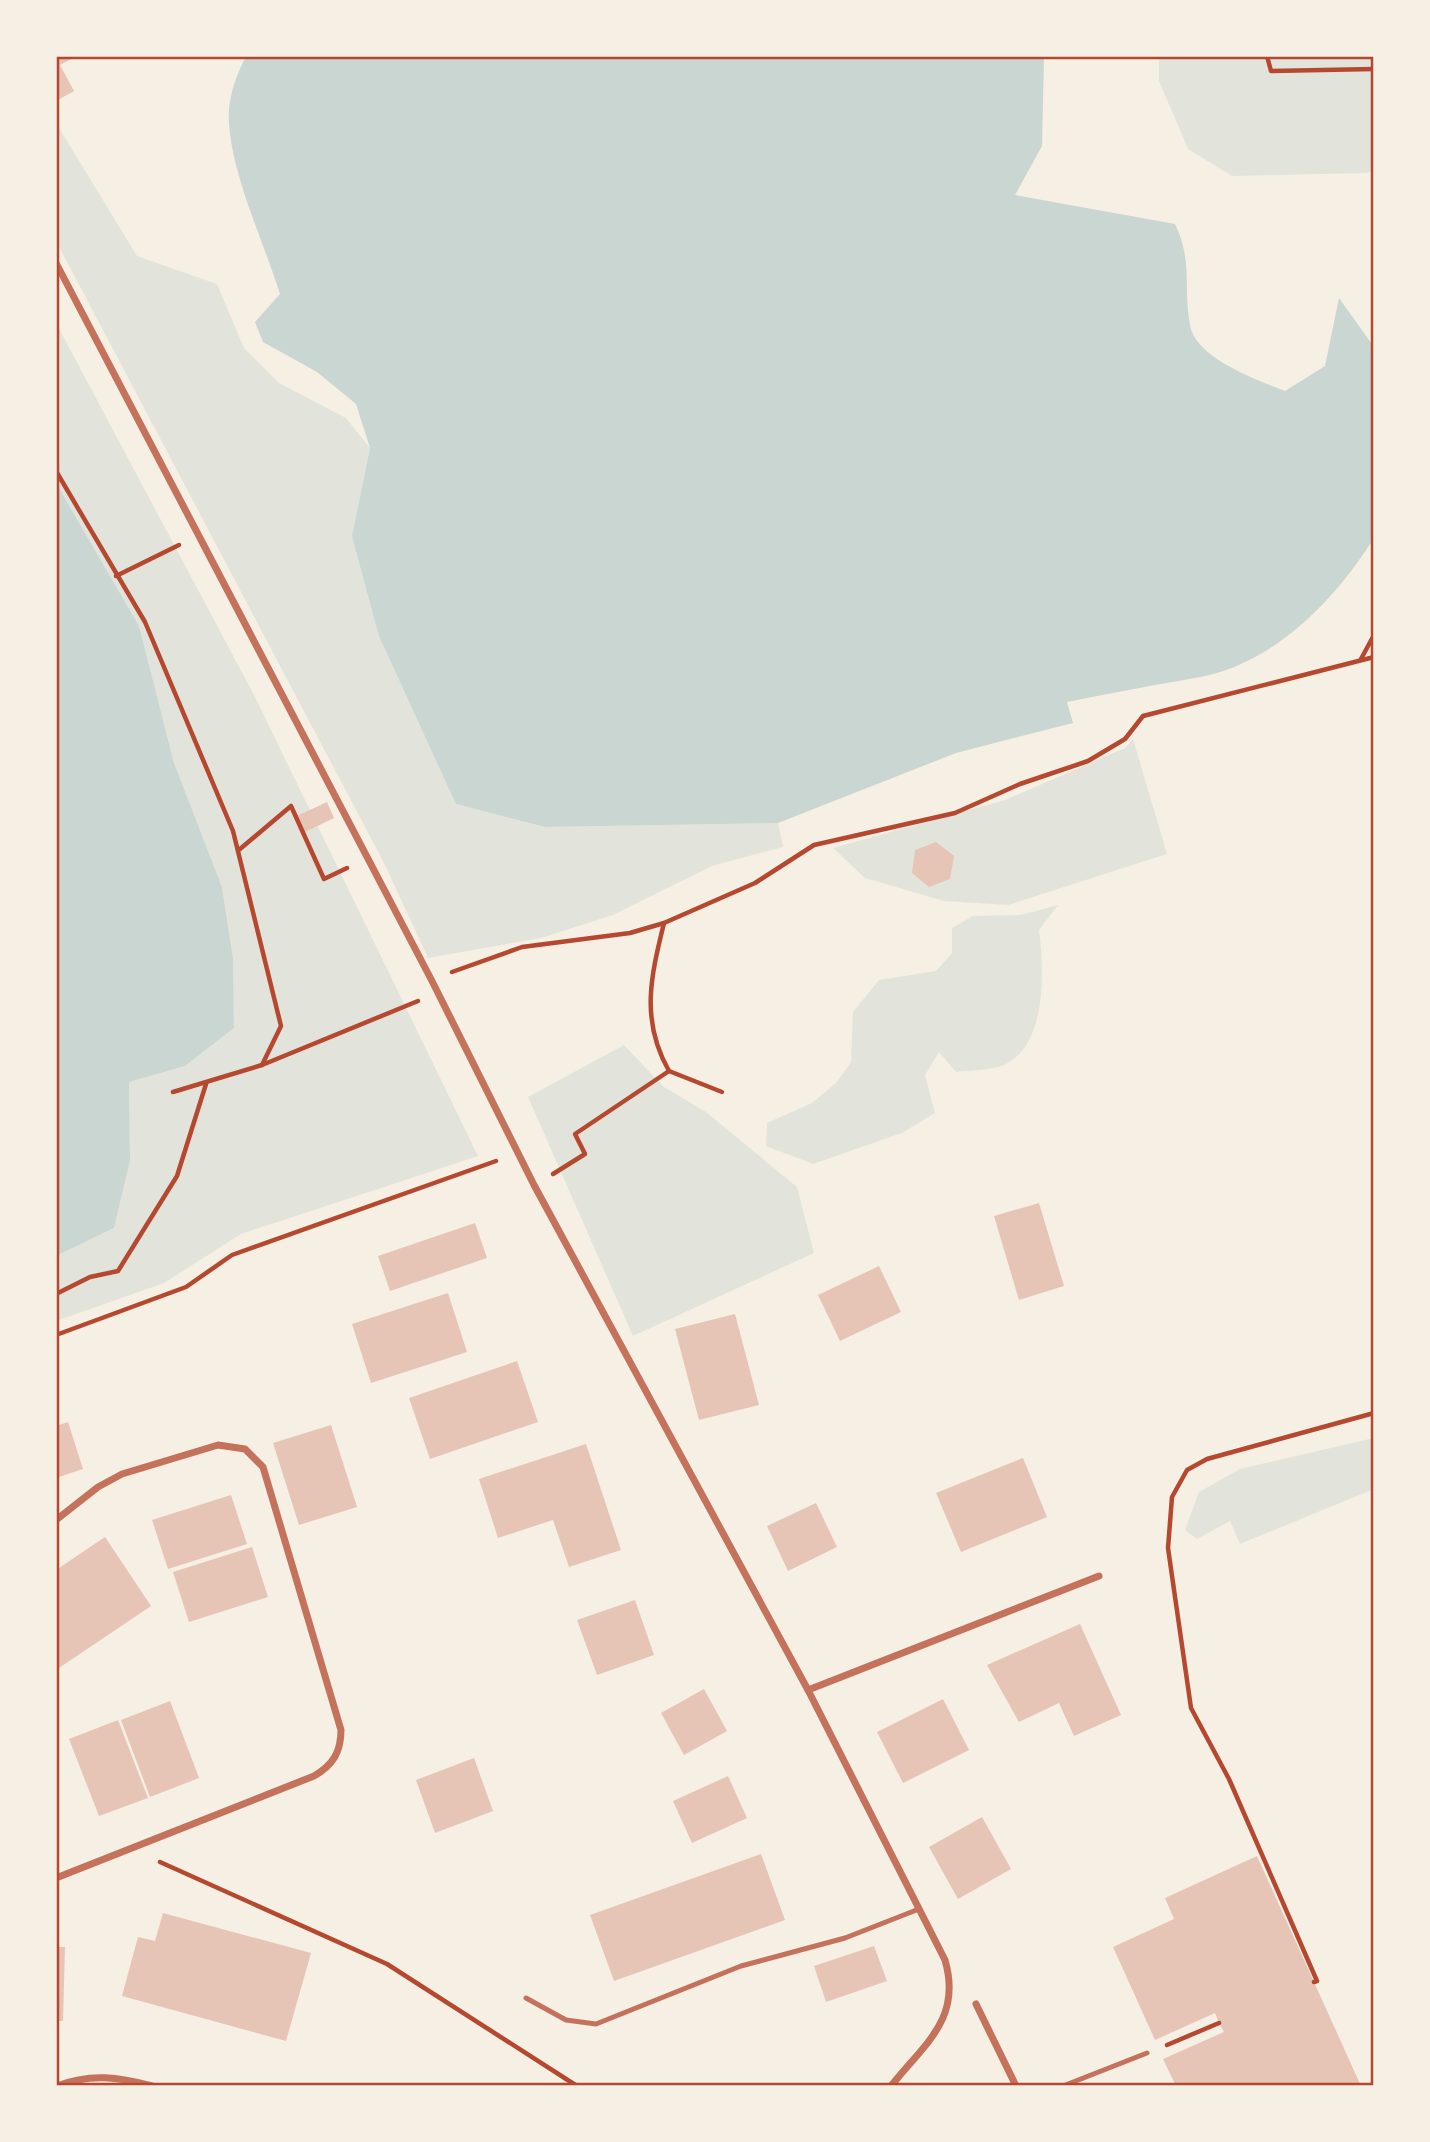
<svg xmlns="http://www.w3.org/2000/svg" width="1430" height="2142" font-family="'PT Sans Narrow',sans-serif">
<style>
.green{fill:#e2e4dc}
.water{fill:#c9d6d2}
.building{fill:#e6c5b7}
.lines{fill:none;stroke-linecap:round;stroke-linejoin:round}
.path{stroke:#b5482f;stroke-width:4.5}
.service{stroke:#c5725c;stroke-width:5}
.minor{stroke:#c5725c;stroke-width:7}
.neatline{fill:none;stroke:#b5482f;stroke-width:2.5}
</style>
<rect width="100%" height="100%" fill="#f6efe4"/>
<g class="green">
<polygon points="1159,56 1374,56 1374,169 1367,173 1232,176 1188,149 1159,81"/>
<polygon points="56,123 137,256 217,284 244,348 279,383 346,418 370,448 352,536 456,804 545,827 778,823 783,847 712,866 613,915 541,938 428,958 384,863 56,241"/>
<polygon points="56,323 254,695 478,1156 241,1234 164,1283 56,1321 56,1256 114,1228 130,1161 129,1082 185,1066 234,1028 233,958 222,887 174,763 139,626 56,483"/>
<polygon points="1133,739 1167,854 1008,905 944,901 865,878 833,848 1005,800 1125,748"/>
<path d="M1058,905L1039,930C1044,968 1048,1045 1004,1065C991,1071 970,1070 956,1072L939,1052L925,1075L935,1113L902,1133L813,1164L766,1146L767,1123L812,1103L837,1082L851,1062L853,1012L879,980L936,971L952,953V928L973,916L1021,915Z"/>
<polygon points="624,1045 664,1087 706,1112 797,1187 814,1253 633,1336 528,1097"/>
<polygon points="1374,1438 1374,1489 1240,1544 1230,1521 1197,1539 1185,1530 1199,1492 1240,1469"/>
</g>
<g class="water">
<path d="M246,56H1044L1042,146L1015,195L1175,224C1193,261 1183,287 1190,325C1195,358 1257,380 1285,391L1325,366L1339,298L1374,347V538C1338,595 1286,651 1220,672C1205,677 1188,679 1172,682C1137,688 1102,695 1067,702L1073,723L956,753L778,823L545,827L456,804L379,636L352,536L370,448L356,404L317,372L263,342L255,322L280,294C264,243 232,175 229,123C227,99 236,76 246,56Z"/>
<polygon points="56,483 139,626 174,763 222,887 233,958 234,1028 185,1066 129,1082 130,1161 114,1228 56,1256"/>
</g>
<g class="building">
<polygon points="56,56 77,56 60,65 74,91 56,101"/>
<polygon points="327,802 334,818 305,832 297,816"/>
<polygon points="936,842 954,856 950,879 929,887 912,873 915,850"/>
<polygon points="1039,1203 1064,1286 1019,1300 994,1216"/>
<polygon points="475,1223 487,1258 390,1291 378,1256"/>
<polygon points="879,1266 901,1312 840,1341 818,1295"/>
<polygon points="448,1293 467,1352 371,1383 352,1324"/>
<polygon points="735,1314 759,1405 699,1420 675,1329"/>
<polygon points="517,1361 538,1422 430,1459 409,1398"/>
<polygon points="68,1422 83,1469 56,1478 56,1426"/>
<polygon points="331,1425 357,1507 299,1525 273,1443"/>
<polygon points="586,1444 621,1550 569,1567 553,1520 498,1538 479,1479"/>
<polygon points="1023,1458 1047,1517 961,1552 936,1493"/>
<polygon points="231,1495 247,1544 168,1569 152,1520"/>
<polygon points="816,1503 837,1547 788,1571 767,1526"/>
<polygon points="105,1537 151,1606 56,1670 56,1570"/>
<polygon points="252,1547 268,1597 189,1622 173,1572"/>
<polygon points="635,1600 654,1655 597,1675 577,1620"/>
<polygon points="1080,1624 1121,1715 1074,1736 1059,1703 1019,1722 987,1665"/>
<polygon points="704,1689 727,1731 684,1755 661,1713"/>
<polygon points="943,1699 969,1750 903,1783 877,1732"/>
<polygon points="170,1701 199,1778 150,1797 121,1720"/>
<polygon points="118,1720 148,1798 99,1816 69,1739"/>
<polygon points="474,1758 493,1811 435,1833 416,1780"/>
<polygon points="728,1776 747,1818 692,1843 673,1801"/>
<polygon points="982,1817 1011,1869 958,1899 929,1847"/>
<polygon points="761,1854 785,1920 614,1981 590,1915"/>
<polygon points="1257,1856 1361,2086 1176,2086 1163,2059 1224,2032 1219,2023 1215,2013 1155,2040 1113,1947 1174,1919 1165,1898"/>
<polygon points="163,1913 311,1953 286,2041 122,1996 138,1937 155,1941"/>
<polygon points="874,1946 887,1981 826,2002 814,1966"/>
<polygon points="56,1947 65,1947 63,2021 56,2021"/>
</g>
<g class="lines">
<g class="path">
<polyline points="1267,56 1271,71 1374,69"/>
<polyline points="56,471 145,622 233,831 281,1026 262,1065"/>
<polyline points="116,576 179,545"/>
<polyline points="1361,659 1374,635"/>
<polyline points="240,849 291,806 324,879 347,868"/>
<path d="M664,923C651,976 640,1020 669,1071"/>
<polyline points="452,972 522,947 630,933 664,923 755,883 814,845 955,813 1020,784 1088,761 1125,739 1143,716 1374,657"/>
<polyline points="173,1092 262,1065 418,1001"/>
<polyline points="553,1174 585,1154 575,1134 669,1071 722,1092"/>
<polyline points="56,1294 90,1277 118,1271 177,1176 206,1084"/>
<polyline points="56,1335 186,1287 232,1255 496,1161"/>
<polyline points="160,1862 387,1964 577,2086"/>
<polyline points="1314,1982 1317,1981 1229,1779 1191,1708 1168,1548 1172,1497 1187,1470 1207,1459 1374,1413"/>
<polyline points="1167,2045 1219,2023"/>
</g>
<g class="service">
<polyline points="526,1998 566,2020 596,2024 741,1966 845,1938 919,1909"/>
<polyline points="1063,2086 1147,2053"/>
</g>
<g class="minor">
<path d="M56,263L432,981L534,1185L808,1690L945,1960C962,2019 925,2043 891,2086"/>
<path d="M56,1520L98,1487L122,1474L218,1445L245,1449L263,1467L341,1730C341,1752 333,1765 314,1776L56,1878"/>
<polyline points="808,1690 1099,1576"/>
<polyline points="976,2004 1016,2086"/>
<path d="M57,2086C90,2073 119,2077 152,2086"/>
</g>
</g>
<rect width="1430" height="2142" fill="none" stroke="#f6efe4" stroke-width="116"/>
<rect x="58" y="58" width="1314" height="2026" class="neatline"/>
</svg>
